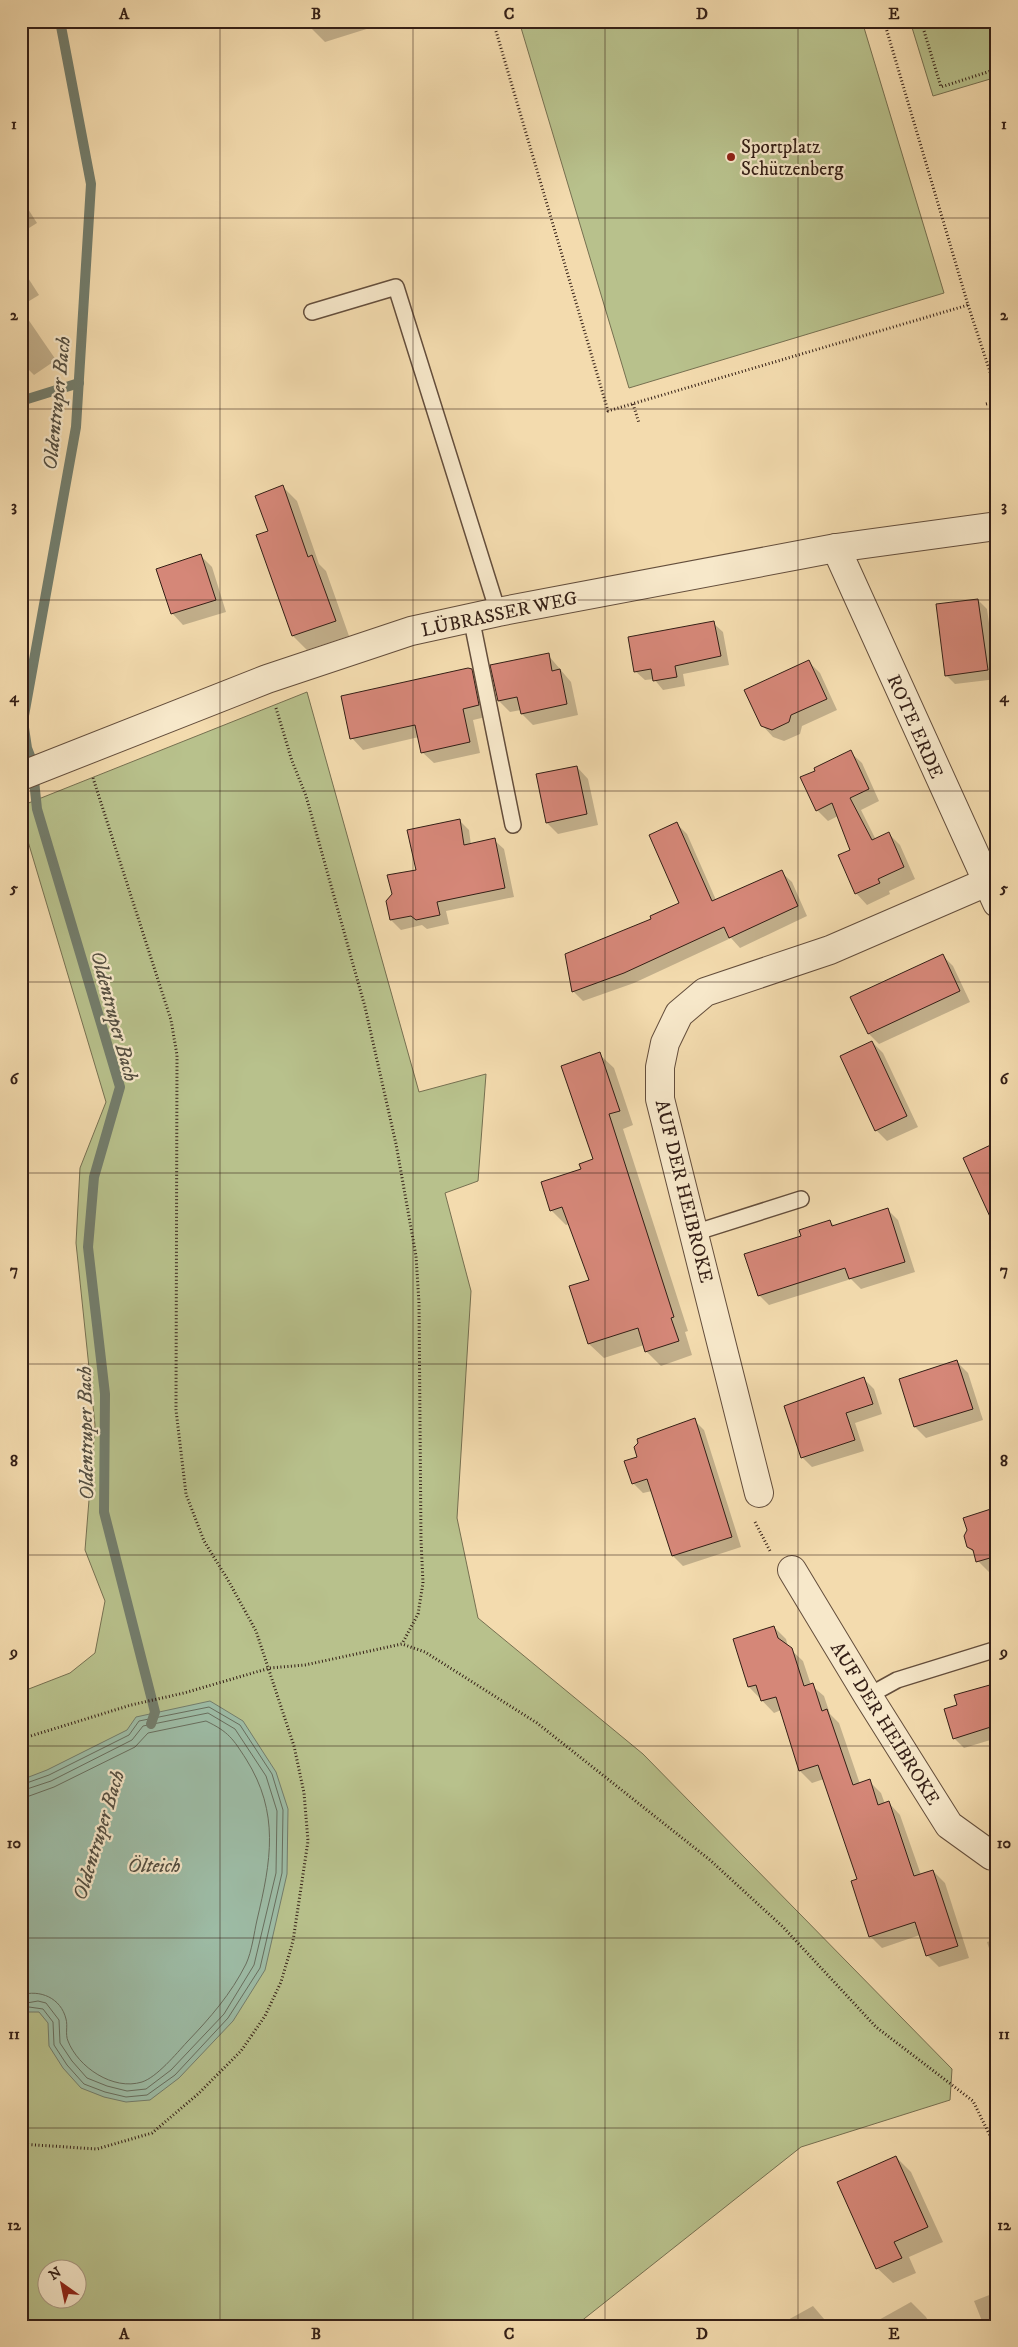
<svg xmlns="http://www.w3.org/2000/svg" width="1018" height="2347" font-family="'IM FELL DW Pica',serif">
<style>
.green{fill:#b8c18c;stroke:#767051;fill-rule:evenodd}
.water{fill:#9dbca6;stroke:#737d6c}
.shadow{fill:#0003}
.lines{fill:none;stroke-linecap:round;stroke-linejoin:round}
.shore{stroke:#686e5e;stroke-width:1}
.stream{stroke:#737d6c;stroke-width:10}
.building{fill:#d58778;stroke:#341f16}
.lane-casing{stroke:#644e3c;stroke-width:18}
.street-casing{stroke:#644e3c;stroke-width:30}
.path{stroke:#341f16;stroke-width:3;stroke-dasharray:1 2.5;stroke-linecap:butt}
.lane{stroke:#f7e8ca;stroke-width:15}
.street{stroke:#f7e8ca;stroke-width:28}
.grid{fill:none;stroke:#341f16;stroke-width:1;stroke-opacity:0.55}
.poi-dot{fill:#8f2418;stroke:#f7e8ca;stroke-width:2}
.labels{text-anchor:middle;stroke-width:4.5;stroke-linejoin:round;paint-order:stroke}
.poi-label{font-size:19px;fill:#341f16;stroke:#f7e8ca;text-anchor:start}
.street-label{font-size:19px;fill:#341f16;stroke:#f7e8ca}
.water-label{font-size:20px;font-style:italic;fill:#544e41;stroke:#f7e8ca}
.neatline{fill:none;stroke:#341f16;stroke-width:2}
.grid-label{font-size:16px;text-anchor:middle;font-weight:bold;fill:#341f16}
</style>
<rect width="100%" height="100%" fill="#f3dbae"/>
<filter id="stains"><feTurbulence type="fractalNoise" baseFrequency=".004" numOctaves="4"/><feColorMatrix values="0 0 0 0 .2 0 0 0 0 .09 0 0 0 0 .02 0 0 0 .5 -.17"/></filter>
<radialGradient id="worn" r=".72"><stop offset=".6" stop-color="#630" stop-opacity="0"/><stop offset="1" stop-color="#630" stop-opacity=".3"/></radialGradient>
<g class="green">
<polygon points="519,21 862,21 944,293 629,388"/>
<polygon points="910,21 997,21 997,77 933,96"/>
<path d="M307,692L419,1092L486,1074L478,1181L445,1193L471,1291L457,1518L478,1618L643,1754L952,2069L950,2100L801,2147L575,2326H21V1692L70,1673L95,1653L105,1601L85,1550L95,1425L76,1243L80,1168L106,1102L21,818V806ZM48,2270H78V2300H48Z"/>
</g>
<polygon class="water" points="210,1701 243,1721 276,1772 288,1809 287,1874 265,1970 233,2021 179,2078 150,2100 126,2102 104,2097 81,2088 63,2068 49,2046 48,2023 39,2012 29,2012 21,2017 21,1780 47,1770 127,1730 136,1717"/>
<g class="shadow">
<polygon points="307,21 392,21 325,42 308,25"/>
<polygon points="21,198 37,223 21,233"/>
<polygon points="21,267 39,295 21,306"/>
<polygon points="21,309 56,360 34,375 21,362"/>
<polygon points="283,487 297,501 319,564 326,571 349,636 307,650 293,636 269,532"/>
<polygon points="201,556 212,567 226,612 183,625 172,613"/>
<polygon points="978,600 987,609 989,623 997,622 997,679 955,684 946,675"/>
<polygon points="713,623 723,632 729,665 683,674 685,686 663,690 654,679 645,680 635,671"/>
<polygon points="548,655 571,682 578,715 533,725 522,714 521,710 510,712 499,701"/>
<polygon points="21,660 25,669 21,670"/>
<polygon points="809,662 820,673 837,710 802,726 800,734 784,741 773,737 762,725"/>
<polygon points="471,670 483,681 490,716 473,720 480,753 434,763 422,752 419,737 363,750 352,738"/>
<polygon points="850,752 862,763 879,801 861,810 876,840 889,834 900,845 915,879 889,891 890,894 867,905 856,893 852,850 838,816 828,821 817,810 817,771"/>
<polygon points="577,767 588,779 598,825 558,834 547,823"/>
<polygon points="459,820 469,830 471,845 494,840 504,849 514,897 446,911 449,924 427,929 422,925 401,930 391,920 388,901 417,871"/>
<polygon points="677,824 687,834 716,900 781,872 792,882 807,916 740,948 731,938 634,983 583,1001 573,991 653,919 681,903"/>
<polygon points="943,956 953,966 970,1002 879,1044 869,1034 852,998"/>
<polygon points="872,1042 883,1053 918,1127 887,1141 876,1130"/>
<polygon points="599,1054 614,1068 633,1125 623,1129 688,1331 685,1332 692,1355 661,1366 646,1351 644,1345 604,1358 589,1344 590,1281 569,1224 566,1225 551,1210 582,1169 595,1160"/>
<polygon points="888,1210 898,1220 915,1272 861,1289 851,1279 769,1305 759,1295 803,1237 830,1222 835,1226"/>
<polygon points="957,1362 968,1373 983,1420 926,1438 915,1427 900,1380"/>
<polygon points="864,1379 874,1389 882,1414 855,1423 864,1451 812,1467 802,1457"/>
<polygon points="694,1420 704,1430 741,1547 683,1566 673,1556 652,1491 643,1493 633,1483 639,1458"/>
<polygon points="997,1508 997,1570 989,1572 978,1561 975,1554 968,1546"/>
<polygon points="774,1627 786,1639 788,1647 803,1661 811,1685 824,1696 830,1714 839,1723 860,1784 869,1781 881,1793 885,1804 889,1803 900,1815 921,1875 933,1871 945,1883 969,1958 939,1967 927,1955 920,1935 882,1948 870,1936 858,1880 824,1779 812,1783 800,1771 781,1710 774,1713 749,1687"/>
<polygon points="997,1684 997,1738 964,1748 954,1738 959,1706"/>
<polygon points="997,1939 997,1973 987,1942"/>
<polygon points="896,2157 911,2172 943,2242 909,2257 916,2273 893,2283 877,2268"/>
<polygon points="997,2292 997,2326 984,2326 974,2301"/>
<polygon points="911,2302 926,2317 931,2326 868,2326"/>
<polygon points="813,2306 830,2326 777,2326"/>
</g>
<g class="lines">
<g class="shore">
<polyline points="21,1785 49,1775 129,1735 139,1721 209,1707 240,1725 272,1774 283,1810 282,1873 260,1968 228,2018 175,2075 147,2095 126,2097 105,2092 84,2084 67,2065 54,2045 53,2022 43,2009 29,2007 21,2011"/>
<polyline points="21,1791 51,1781 132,1740 143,1726 208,1713 235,1729 266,1776 277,1811 276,1873 254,1965 224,2014 171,2070 146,2089 127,2091 107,2086 87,2078 72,2061 60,2043 59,2020 46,2003 38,2001 21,2004"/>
<path d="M21,1799L54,1787L135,1747L148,1733L206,1721C229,1732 233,1739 246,1759C280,1813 271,1861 257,1920C254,1933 252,1951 246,1964C231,1994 210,2018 187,2042C176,2054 157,2077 142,2082C113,2091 78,2067 68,2041C65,2034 68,2026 66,2019C61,1998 40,1989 21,1995"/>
</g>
<g class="stream">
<polyline points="60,21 91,184 76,427 23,721 27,748 32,761 37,809 120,1087 94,1177 88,1247 105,1394 104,1512 155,1712 151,1724"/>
<polyline points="21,401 79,383"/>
</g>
</g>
<g class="building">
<polygon points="283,485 308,557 312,555 336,621 292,636 256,535 268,531 255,496"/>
<polygon points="201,554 216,600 171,614 156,569"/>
<polygon points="978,599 988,670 945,676 936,604"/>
<polygon points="714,621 721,656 675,666 677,677 653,681 651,669 634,672 628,637"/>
<polygon points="549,653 552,671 560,669 567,704 521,714 517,697 498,701 490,665"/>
<polygon points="809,660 827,699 791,715 789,722 772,730 761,726 744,690"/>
<polygon points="468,668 472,669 479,705 463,709 470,742 421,753 415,725 350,739 341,696"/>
<polygon points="851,750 869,789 850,798 872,840 889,832 904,867 878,879 880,883 855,894 838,855 850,850 832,803 816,811 800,777 815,771 814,768"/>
<polygon points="577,766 587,814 546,823 536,774"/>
<polygon points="460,819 464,845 495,838 505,888 437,902 440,915 416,920 411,916 390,920 386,901 392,894 387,875 416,870 407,830"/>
<polygon points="677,822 712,901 782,870 798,906 729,938 724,927 624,973 572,992 565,954 651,919 650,916 679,903 649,835"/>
<polygon points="943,954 960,991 868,1034 850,997"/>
<polygon points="872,1041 907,1116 875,1131 840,1056"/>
<polygon points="600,1052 620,1111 609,1114 674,1317 671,1318 679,1341 645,1352 638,1328 588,1344 569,1286 589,1280 562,1207 550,1211 541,1182 581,1169 579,1164 593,1159 561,1066"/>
<polygon points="997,1142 997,1232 963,1158"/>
<polygon points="888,1208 905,1262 849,1279 845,1268 758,1296 744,1254 801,1236 799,1230 830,1220 832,1226"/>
<polygon points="957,1360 973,1409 914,1427 899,1379"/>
<polygon points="864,1377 873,1404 846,1413 855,1440 801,1458 784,1406"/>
<polygon points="695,1418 732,1537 672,1556 647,1479 632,1484 624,1461 637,1457 634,1447 638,1443 637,1439"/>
<polygon points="997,1507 997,1556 976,1562 973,1550 967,1547 964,1536 967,1530 963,1518"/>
<polygon points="774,1626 778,1638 792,1648 804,1686 813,1683 822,1711 827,1709 853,1785 870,1779 878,1805 889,1801 914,1876 933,1870 958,1946 926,1956 915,1922 869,1937 851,1881 857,1879 818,1765 799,1771 776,1697 761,1701 756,1685 748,1687 737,1652 733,1639"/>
<polygon points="997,1683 997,1725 953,1739 944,1709 957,1705 954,1695"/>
<polygon points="896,2156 928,2227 894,2242 902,2258 876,2269 837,2182"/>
</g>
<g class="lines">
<g class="lane-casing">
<g id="lane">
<polyline points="312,312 396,287 498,612"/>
<polyline points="471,617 513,825"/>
<polyline points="694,1233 801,1199"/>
<polyline points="868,1696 897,1680 997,1649"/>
</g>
</g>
<g class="street-casing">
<g id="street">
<polyline points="836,548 997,903"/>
<polyline points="21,776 267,679 411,631 498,612 836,548 997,526"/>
<polyline points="759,1493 660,1099 660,1067 665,1043 679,1014 705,992 830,950 987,882"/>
<polyline points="792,1570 868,1696 949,1825 992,1856 997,1852"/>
</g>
</g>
<g class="path">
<polyline points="493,21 608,411 968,305 884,21"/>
<polyline points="921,21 941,87 997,69"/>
<polyline points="968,305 997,393"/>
<polyline points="633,404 639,423"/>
<polyline points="986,404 997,401"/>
<polyline points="276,708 292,761 306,796 365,1007 396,1144 416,1256 419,1303 421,1540 423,1583 418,1614 402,1644"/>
<polyline points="755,1522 770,1551"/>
<polyline points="21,1739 131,1705 184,1693 270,1668 305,1665 402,1644 425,1652 537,1723 710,1860 783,1927 876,2027 973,2101 997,2150"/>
<polyline points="21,2144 97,2149 152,2133 198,2094 241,2051 265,2016 281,1982 293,1941 308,1841 304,1793 294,1746 256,1631 228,1580 204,1541 186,1494 176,1410 177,1055 171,1020 93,778"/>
</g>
<use href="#lane" class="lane"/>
<use href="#street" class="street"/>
</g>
<path class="grid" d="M220,21V2326M413,21V2326M605,21V2326M798,21V2326M21,218H997M21,409H997M21,600H997M21,791H997M21,982H997M21,1173H997M21,1364H997M21,1555H997M21,1746H997M21,1938H997M21,2128H997"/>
<circle class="poi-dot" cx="731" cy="157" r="5"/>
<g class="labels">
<g class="poi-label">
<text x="741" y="153">Sportplatz<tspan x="741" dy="22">Schützenberg</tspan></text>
</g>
<g class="street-label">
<text transform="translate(499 613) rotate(-12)" y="7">LÜBRASSER WEG</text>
<text transform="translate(916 726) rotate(66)" y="7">ROTE ERDE</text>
<text transform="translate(685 1191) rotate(76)" y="7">AUF DER HEIBROKE</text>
<text transform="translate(886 1723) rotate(58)" y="7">AUF DER HEIBROKE</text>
</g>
<g class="water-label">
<text transform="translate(56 403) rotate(-84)" y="7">Oldentruper Bach</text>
<text transform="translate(115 1016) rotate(75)" y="7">Oldentruper Bach</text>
<text transform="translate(85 1433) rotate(-91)" y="7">Oldentruper Bach</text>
<text transform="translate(98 1835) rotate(-73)" y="7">Oldentruper Bach</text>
<text x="154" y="1872">Ölteich</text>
</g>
</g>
<rect width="1018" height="2347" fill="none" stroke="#f3dbae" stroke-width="55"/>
<g transform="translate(62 2284) rotate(327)"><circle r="24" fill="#f7e8ca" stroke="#a99882"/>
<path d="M0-4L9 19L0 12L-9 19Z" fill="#8f2418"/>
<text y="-8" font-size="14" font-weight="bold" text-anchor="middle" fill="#341f16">N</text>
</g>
<rect x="28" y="28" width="962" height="2292" class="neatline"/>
<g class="grid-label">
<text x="124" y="19">A</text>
<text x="316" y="19">B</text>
<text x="509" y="19">C</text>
<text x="702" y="19">D</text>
<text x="894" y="19">E</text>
<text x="14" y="129">1</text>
<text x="1004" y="129">1</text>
<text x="14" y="320">2</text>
<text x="1004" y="320">2</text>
<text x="14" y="511">3</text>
<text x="1004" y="511">3</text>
<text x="14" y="702">4</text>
<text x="1004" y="702">4</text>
<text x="14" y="893">5</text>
<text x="1004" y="893">5</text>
<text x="14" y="1084">6</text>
<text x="1004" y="1084">6</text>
<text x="14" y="1275">7</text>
<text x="1004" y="1275">7</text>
<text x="14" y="1466">8</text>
<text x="1004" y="1466">8</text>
<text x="14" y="1657">9</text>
<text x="1004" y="1657">9</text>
<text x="14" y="1848">10</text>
<text x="1004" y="1848">10</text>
<text x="14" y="2039">11</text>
<text x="1004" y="2039">11</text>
<text x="14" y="2230">12</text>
<text x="1004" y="2230">12</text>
<text x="124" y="2339">A</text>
<text x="316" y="2339">B</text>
<text x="509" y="2339">C</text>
<text x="702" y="2339">D</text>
<text x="894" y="2339">E</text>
</g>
<rect width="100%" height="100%" filter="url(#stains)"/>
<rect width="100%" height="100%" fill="url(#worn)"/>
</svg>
